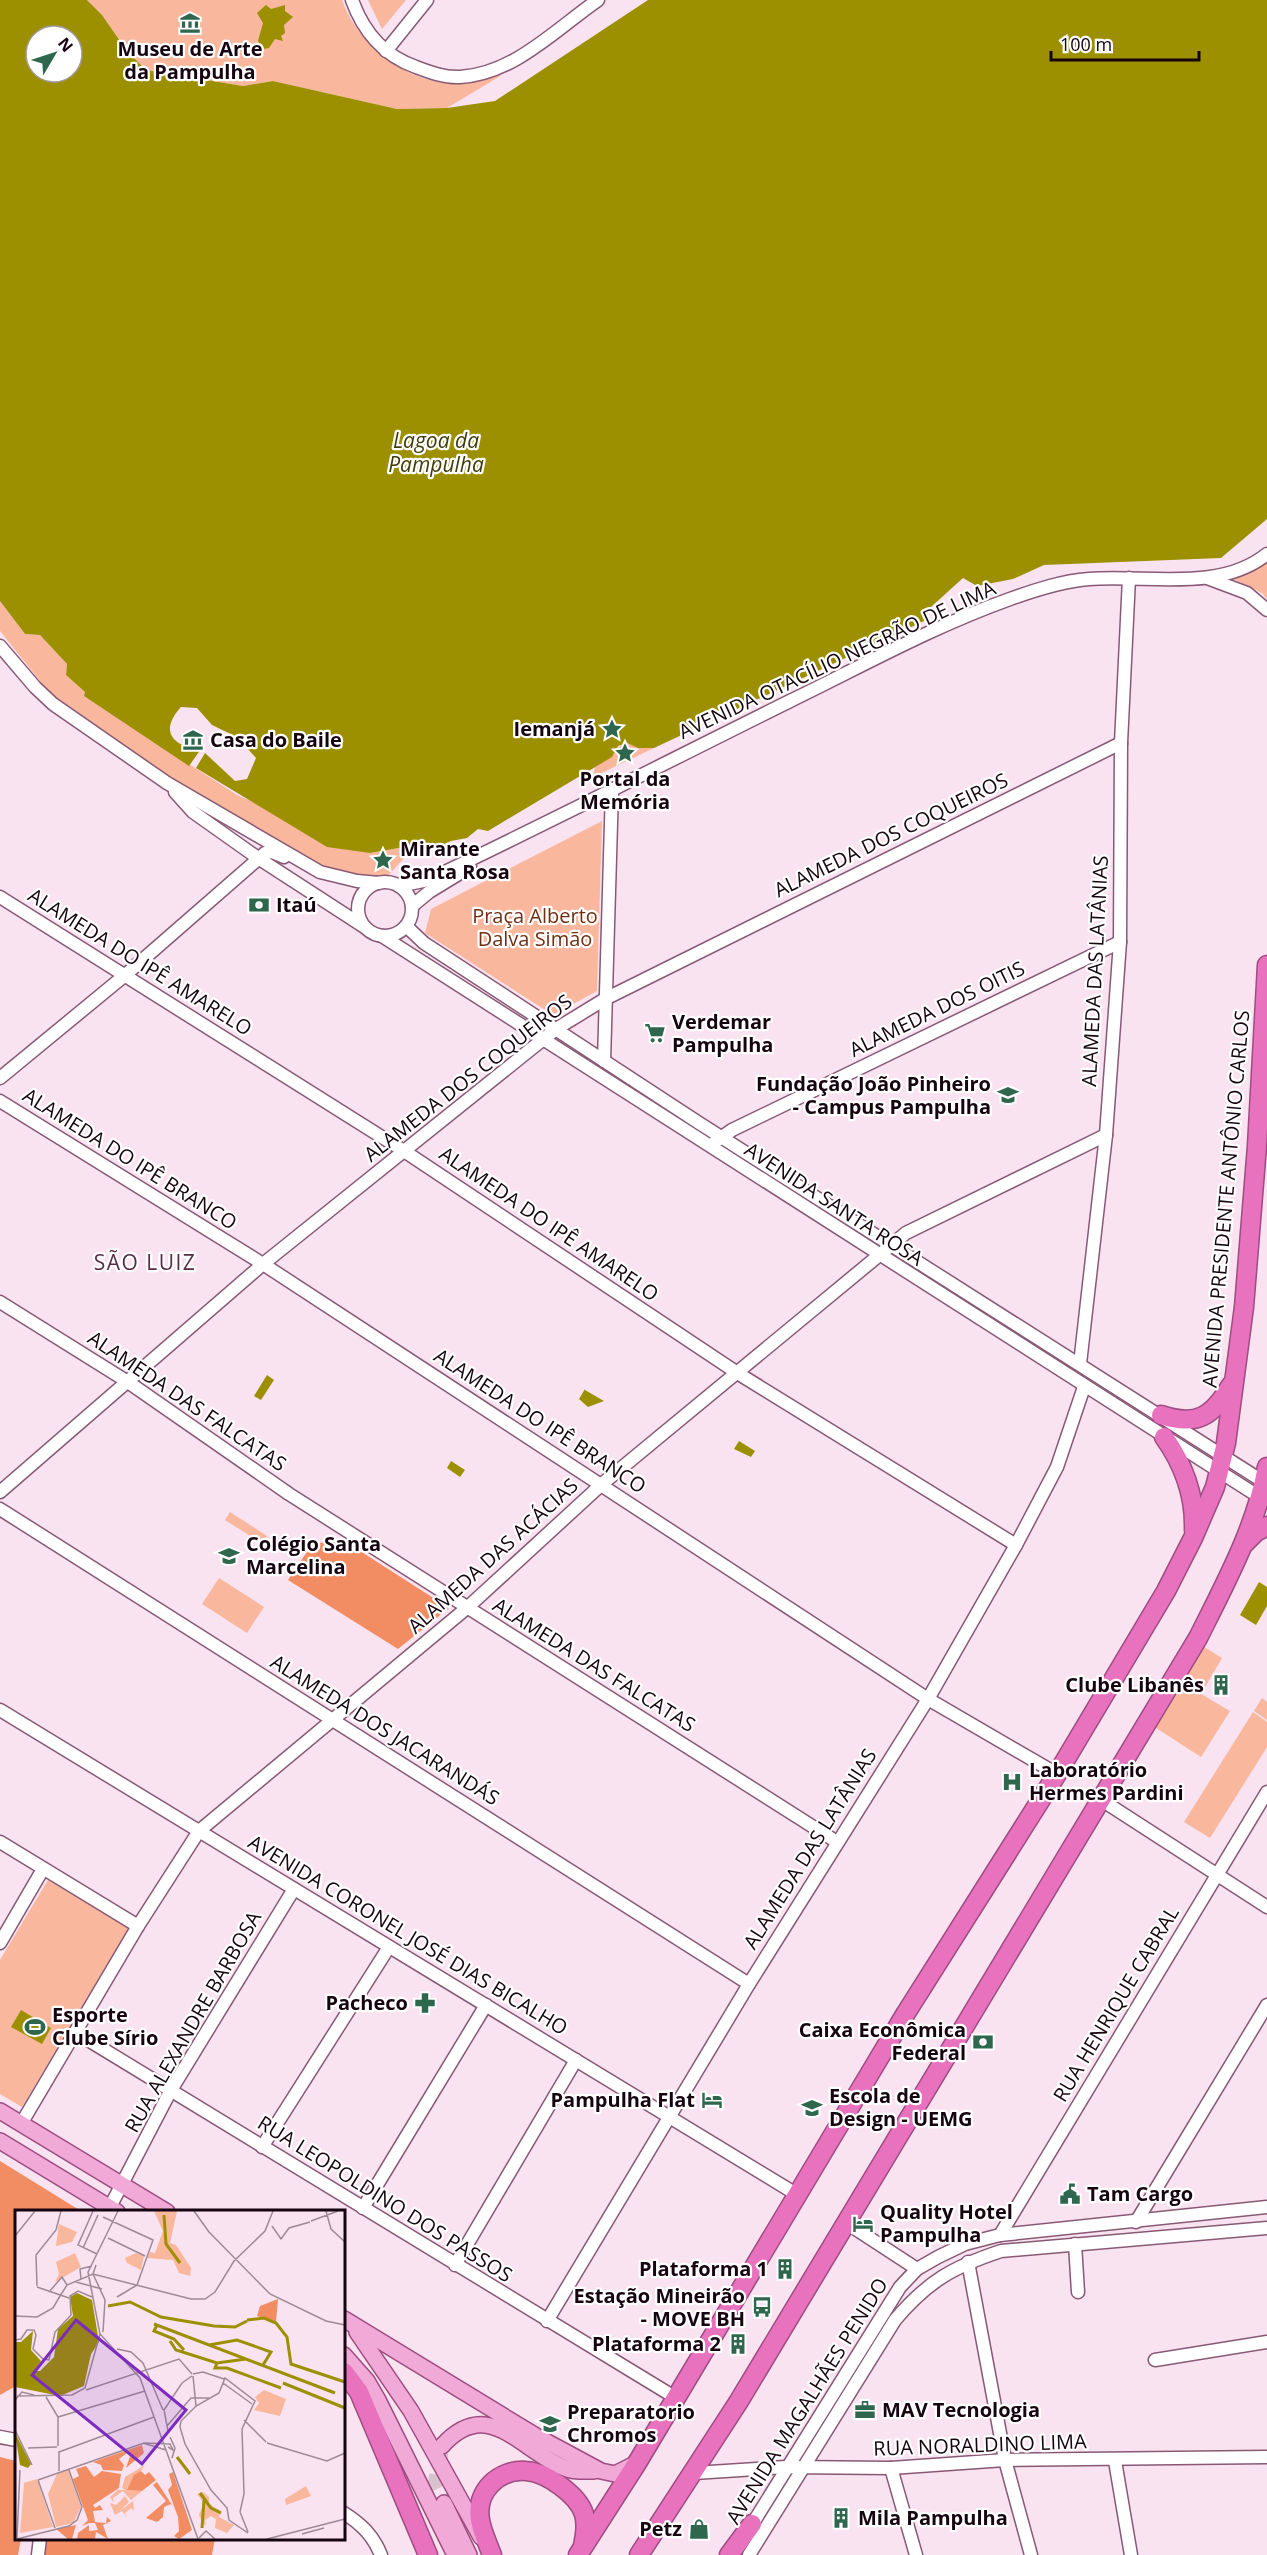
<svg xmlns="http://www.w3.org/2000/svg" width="1267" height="2555" font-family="'Open Sans',sans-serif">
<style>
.green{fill:#f9b79d}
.forest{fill:#f28d63}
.water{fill:#9d9000;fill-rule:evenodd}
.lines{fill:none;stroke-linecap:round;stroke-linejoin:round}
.major-tunnel{stroke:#d7c2ce;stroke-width:15;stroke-dasharray:15 8;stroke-linecap:butt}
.minor-casing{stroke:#885975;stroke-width:15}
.major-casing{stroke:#9e4c81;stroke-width:18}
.highway-casing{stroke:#9e4c81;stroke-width:21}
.minor{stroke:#fff;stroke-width:12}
.major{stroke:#f1aad8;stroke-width:15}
.highway{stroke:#e872be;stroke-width:18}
.labels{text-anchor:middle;stroke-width:4.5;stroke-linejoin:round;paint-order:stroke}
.poi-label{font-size:20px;font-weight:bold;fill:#160510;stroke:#fff;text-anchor:start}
.street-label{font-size:20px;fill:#160510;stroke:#fff}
.park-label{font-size:20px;fill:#703013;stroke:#fff}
.water-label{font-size:21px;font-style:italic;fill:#413c0b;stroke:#fff}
.neighbourhood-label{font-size:21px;letter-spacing:1.5px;fill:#562c46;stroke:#fff}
.inset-river{fill:none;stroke:#9d9000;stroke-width:3}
.inset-road{fill:none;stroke:#9e8a96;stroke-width:1.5}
.view{fill:#7b2cbf;fill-opacity:0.15;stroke:#7b2cbf;stroke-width:3}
.inset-edge{fill:none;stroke:#160510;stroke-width:3}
</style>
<rect width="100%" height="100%" fill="#f9e3f0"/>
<g class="green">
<path d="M87,0H342C356,40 396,74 438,82C460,87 481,80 502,75L447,108L397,109L273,81L243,86L146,70L127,51L102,15Z"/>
<polygon points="368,0 406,0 382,29"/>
<polygon points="1267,558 1267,599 1262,593 1229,577"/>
<polygon points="0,601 25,634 40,635 67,664 66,675 85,692 84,696 237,795 370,853 416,845 386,878 351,880 320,872 195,795 68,711 44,686 0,631"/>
<path d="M627,743L638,748H654L593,777L595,767C607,760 613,748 627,743Z"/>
<polygon points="602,821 597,991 553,1015 425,933 431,909"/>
<polygon points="230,1512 267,1536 263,1544 225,1520"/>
<polygon points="219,1578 264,1607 247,1633 202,1604"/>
<polygon points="1201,1645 1222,1658 1201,1694 1230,1711 1201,1757 1153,1726"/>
<polygon points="1262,1698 1267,1702 1267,1720 1254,1711"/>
<polygon points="1253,1712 1267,1722 1267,1747 1210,1838 1184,1822"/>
<polygon points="48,1880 129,1928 22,2107 0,2094 0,1960"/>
</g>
<g class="forest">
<polygon points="346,1542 449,1608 398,1649 288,1580 313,1543"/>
<polygon points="0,2161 81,2211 16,2212 16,2386 0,2395"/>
<polygon points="0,2457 16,2461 16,2538 21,2539 18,2555 0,2555"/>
<polygon points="215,2538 212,2555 42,2555 46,2539"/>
</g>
<g class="water">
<path d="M0,0H87L102,15L127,51L146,70L243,86L273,81L397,109L447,108L495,101L648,0H1267V519L1221,558L1044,565L1013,579L977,586L963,578L931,607L924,621L654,748H638L627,743L618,746L612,757L488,831L478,829L467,838L451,841L440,846L416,845L370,853L327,847L196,768L205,753L235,781L247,779L256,758L237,737L212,725L197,708L181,707C159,731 172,747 201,749L189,766L84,696L85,692L66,675L67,664L40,635L25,634L0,601ZM36,36H72V72H36Z"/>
<polygon points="266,5 271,9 285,5 285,11 293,17 284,25 285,33 281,36 283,41 275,39 269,48 263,49 258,41 263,23 257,13"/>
<polygon points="267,1375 274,1380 261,1400 254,1396"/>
<polygon points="585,1389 585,1390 604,1401 588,1407 579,1399"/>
<polygon points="739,1441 755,1451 751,1457 734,1449"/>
<polygon points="451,1461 465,1470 460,1477 447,1468"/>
<polygon points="1259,1582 1267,1587 1267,1606 1256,1625 1240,1615"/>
<polygon points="21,2010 51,2028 42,2044 11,2027"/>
</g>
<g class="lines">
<polyline class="major-tunnel" points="441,2452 435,2485 444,2503"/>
<g class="minor-casing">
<g id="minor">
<path d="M352,0C363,31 384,56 416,67C429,72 445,78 460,77C514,74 556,29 598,0"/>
<polyline points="386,51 427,0"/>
<polyline points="1207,578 1247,593 1267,610"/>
<polyline points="0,646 35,687 53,704 167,783 320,872 357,881 379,883"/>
<polyline points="175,792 193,812 258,858 366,928"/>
<circle cx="385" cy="909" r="27"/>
<path d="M399,886L428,880C550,822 669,761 790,701C862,666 934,626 1010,599C1035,590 1062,581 1089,579C1146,574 1219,593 1267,554"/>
<polyline points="0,897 404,1151 739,1374 1016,1545"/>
<polyline points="412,906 429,892 470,867"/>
<polyline points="406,926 424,943 699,1123 1267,1484"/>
<polyline points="382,936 1264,1500"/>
<polyline points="604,1061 612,789"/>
<polyline points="0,1078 124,976 265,853 272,852 284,857"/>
<polyline points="0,1101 263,1264 928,1699 1057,1774"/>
<polyline points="715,1142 732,1130 1120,942"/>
<polyline points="0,1302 128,1382 289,1494 837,1842"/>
<polyline points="1080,1364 1106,1135 1120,942 1121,743 1129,578"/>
<polyline points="0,1492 263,1264 556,1029 605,999 1121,743"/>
<polyline points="0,1509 749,1984"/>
<polyline points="0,1710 796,2194"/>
<polyline points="1100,1799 1267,1907"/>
<polyline points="0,1842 138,1926"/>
<polyline points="0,1943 43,1869"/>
<polyline points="75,2032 676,2398"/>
<polyline points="21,2124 138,1926 199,1831 468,1607 602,1484 906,1233 1106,1135"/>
<polyline points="262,2147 389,1947"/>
<polyline points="110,2207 171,2090 294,1889"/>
<polyline points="363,2208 486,2005"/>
<polyline points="845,2222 917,2269"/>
<polyline points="1136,2222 1267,2005"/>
<polyline points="1000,2235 1267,1792"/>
<polyline points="1075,2244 1078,2292"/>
<polyline points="968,2262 1005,2460 1031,2555"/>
<polyline points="455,2265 576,2060"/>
<polyline points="547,2321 749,1984 928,1699 1016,1545 1057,1467 1084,1387"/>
<polyline points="1155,2360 1267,2342"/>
<polyline points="0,2437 16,2440"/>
<polyline points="1115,2461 1131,2555"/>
<polyline points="891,2468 916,2555"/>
<polyline points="694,2473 786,2467 891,2468 1005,2460 1267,2457"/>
<path d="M344,2513C361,2524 373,2535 381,2555"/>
<polyline points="748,2531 900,2287 917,2269 938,2257 965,2244 1000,2235 1267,2207"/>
<polyline points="38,2555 40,2538"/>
<path d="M749,2555L895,2320C928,2281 953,2267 1001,2251L1267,2228"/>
</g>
</g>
<g class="major-casing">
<g id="major">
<polyline points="0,2111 167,2212"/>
<polyline points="0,2141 117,2212"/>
<polyline points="344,2319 536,2436 601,2471 615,2474 637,2463"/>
<polyline points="357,2332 411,2411 481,2537"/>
<polyline points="344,2355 367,2381 378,2400 455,2555"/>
<path d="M442,2446C489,2394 521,2452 567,2469C575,2472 586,2471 594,2471"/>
<polyline points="444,2503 469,2555"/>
</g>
</g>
<g class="highway-casing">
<g id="highway">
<path d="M1161,1415C1197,1427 1213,1416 1231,1385"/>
<path d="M1164,1437C1184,1465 1195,1496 1194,1530"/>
<polyline points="1245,1543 1256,1532 1267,1526"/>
<polyline points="344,2372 359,2392 428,2555"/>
<path d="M492,2555C488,2544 482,2532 480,2520C475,2491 499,2469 526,2471C546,2472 578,2495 584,2514C587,2525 585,2535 583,2546"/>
<polyline points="578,2555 637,2463 906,2013 1057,1774 1166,1591 1193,1538 1215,1487 1226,1443 1244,1307 1257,1146 1267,965"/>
<path d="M639,2555L739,2401L1198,1638C1225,1584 1256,1527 1267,1467"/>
<polyline points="729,2555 752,2524"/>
</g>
</g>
<use href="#minor" class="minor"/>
<use href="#major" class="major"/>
<use href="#highway" class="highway"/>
</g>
<defs>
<g id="museum-bare" transform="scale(1.62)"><path d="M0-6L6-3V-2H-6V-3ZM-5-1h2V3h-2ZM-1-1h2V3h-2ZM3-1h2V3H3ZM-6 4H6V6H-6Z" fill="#2e664e" stroke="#fff" stroke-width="2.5" paint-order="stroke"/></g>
<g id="sight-bare" transform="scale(1.62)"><path d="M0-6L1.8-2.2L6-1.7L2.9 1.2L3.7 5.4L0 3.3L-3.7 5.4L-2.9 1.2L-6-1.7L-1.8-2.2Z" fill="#2e664e" stroke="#fff" stroke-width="2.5" paint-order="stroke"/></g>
<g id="bank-bare" transform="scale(1.62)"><path d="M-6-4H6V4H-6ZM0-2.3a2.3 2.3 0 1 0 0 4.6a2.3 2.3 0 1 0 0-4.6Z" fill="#2e664e" stroke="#fff" stroke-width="2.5" paint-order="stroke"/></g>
<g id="supermarket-bare" transform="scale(1.62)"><path d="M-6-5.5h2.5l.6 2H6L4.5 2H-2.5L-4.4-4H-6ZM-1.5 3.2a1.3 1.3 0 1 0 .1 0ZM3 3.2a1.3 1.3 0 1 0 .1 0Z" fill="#2e664e" stroke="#fff" stroke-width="2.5" paint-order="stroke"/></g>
<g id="university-bare" transform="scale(1.62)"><path d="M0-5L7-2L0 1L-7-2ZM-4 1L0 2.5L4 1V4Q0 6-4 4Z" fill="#2e664e" stroke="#fff" stroke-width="2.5" paint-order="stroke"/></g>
<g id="school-bare" transform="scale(1.62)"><path d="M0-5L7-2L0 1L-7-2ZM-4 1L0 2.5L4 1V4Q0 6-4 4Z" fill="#2e664e" stroke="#fff" stroke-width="2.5" paint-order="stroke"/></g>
<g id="building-bare" transform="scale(1.62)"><path d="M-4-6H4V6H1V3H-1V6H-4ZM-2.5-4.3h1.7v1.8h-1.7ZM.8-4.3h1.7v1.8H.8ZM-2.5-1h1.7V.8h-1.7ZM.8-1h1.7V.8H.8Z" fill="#2e664e" stroke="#fff" stroke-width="2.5" paint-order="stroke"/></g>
<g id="hospital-bare" transform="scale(1.62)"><path d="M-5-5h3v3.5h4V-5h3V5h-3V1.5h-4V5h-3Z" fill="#2e664e" stroke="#fff" stroke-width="2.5" paint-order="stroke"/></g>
<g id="pharmacy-bare" transform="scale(1.62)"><path d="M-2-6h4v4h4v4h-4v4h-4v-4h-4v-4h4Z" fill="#2e664e" stroke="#fff" stroke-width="2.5" paint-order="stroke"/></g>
<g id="stadium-bare" transform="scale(1.62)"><path d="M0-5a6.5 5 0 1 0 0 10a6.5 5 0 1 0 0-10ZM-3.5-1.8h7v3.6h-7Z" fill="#2e664e" stroke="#fff" stroke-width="2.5" paint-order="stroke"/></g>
<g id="hotel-bare" transform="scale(1.62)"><path d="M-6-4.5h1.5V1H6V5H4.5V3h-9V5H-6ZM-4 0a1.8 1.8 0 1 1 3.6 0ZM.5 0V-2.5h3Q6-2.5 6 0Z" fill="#2e664e" stroke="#fff" stroke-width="2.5" paint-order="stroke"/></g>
<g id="civic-bare" transform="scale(1.62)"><path d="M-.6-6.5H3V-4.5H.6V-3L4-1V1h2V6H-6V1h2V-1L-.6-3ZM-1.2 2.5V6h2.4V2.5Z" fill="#2e664e" stroke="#fff" stroke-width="2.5" paint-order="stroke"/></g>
<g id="bus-bare" transform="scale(1.62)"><path d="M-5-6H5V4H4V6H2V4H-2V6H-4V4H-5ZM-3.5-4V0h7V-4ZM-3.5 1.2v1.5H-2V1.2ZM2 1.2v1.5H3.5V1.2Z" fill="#2e664e" stroke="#fff" stroke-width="2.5" paint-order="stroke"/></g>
<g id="office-bare" transform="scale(1.62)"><path d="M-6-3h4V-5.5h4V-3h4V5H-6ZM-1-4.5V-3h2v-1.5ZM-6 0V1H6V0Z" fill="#2e664e" stroke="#fff" stroke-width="2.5" paint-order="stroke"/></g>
<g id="shop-bare" transform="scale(1.62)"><path d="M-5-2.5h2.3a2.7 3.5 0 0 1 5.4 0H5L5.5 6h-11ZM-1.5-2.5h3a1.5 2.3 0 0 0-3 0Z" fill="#2e664e" stroke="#fff" stroke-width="2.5" paint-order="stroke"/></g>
</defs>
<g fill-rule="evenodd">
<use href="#museum-bare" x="190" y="23"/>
<use href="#sight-bare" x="612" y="729"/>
<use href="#museum-bare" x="193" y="740"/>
<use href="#sight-bare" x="625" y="753"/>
<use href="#sight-bare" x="383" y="860"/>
<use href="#bank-bare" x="259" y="905"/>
<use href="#supermarket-bare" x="655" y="1033"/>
<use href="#university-bare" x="1008" y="1095"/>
<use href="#school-bare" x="229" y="1556"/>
<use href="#building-bare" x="1221" y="1685"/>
<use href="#hospital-bare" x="1012" y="1782"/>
<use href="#pharmacy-bare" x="425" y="2003"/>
<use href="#stadium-bare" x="35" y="2027"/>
<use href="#bank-bare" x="983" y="2042"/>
<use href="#hotel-bare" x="712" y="2100"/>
<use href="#university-bare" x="812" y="2108"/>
<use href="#civic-bare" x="1070" y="2194"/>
<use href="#hotel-bare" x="863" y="2224"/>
<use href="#building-bare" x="785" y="2269"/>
<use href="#bus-bare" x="762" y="2307"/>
<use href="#building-bare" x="738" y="2344"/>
<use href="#office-bare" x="865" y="2410"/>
<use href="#school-bare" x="550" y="2424"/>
<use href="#building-bare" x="841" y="2518"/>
<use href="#shop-bare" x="699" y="2529"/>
</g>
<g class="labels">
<g class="poi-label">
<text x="190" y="56" text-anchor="middle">Museu de Arte<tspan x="190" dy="23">da Pampulha</tspan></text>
<text x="595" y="736" text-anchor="end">Iemanjá</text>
<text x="210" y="747">Casa do Baile</text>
<text x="625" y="786" text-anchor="middle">Portal da<tspan x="625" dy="23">Memória</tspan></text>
<text x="400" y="856">Mirante<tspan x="400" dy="23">Santa Rosa</tspan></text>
<text x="276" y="912">Itaú</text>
<text x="672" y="1029">Verdemar<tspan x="672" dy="23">Pampulha</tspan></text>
<text x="991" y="1091" text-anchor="end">Fundação João Pinheiro<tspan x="991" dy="23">- Campus Pampulha</tspan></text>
<text x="246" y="1551">Colégio Santa<tspan x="246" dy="23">Marcelina</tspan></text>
<text x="1204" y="1692" text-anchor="end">Clube Libanês</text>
<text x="1029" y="1777">Laboratório<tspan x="1029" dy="23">Hermes Pardini</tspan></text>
<text x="408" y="2010" text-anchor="end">Pacheco</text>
<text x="52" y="2022">Esporte<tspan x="52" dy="23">Clube Sírio</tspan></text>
<text x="966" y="2037" text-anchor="end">Caixa Econômica<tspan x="966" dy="23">Federal</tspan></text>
<text x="829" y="2103">Escola de<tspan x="829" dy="23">Design - UEMG</tspan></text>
<text x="695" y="2107" text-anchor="end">Pampulha Flat</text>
<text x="1087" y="2201">Tam Cargo</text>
<text x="880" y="2219">Quality Hotel<tspan x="880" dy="23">Pampulha</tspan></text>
<text x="768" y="2276" text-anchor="end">Plataforma 1</text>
<text x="745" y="2303" text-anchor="end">Estação Mineirão<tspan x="745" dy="23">- MOVE BH</tspan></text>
<text x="721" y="2351" text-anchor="end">Plataforma 2</text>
<text x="882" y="2417">MAV Tecnologia</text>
<text x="567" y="2419">Preparatorio<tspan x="567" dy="23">Chromos</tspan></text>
<text x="858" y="2525">Mila Pampulha</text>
<text x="682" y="2536" text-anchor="end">Petz</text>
</g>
<g class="street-label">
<text transform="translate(837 660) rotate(-25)" y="7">AVENIDA OTACÍLIO NEGRÃO DE LIMA</text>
<text transform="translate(891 835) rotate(-26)" y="7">ALAMEDA DOS COQUEIROS</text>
<text transform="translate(140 962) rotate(32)" y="7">ALAMEDA DO IPÊ AMARELO</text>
<text transform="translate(1095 971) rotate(-87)" y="7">ALAMEDA DAS LATÂNIAS</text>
<text transform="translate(937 1009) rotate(-26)" y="7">ALAMEDA DOS OITIS</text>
<text transform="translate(468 1078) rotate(-38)" y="7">ALAMEDA DOS COQUEIROS</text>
<text transform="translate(130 1159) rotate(32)" y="7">ALAMEDA DO IPÊ BRANCO</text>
<text transform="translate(1226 1199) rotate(-85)" y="7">AVENIDA PRESIDENTE ANTÔNIO CARLOS</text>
<text transform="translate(834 1204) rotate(33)" y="7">AVENIDA SANTA ROSA</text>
<text transform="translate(549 1224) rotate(34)" y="7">ALAMEDA DO IPÊ AMARELO</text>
<text transform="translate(187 1401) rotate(34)" y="7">ALAMEDA DAS FALCATAS</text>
<text transform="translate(540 1421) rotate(33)" y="7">ALAMEDA DO IPÊ BRANCO</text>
<text transform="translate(493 1556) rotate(-42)" y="7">ALAMEDA DAS ACÁCIAS</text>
<text transform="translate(594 1665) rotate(32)" y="7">ALAMEDA DAS FALCATAS</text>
<text transform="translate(385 1730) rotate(32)" y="7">ALAMEDA DOS JACARANDÁS</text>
<text transform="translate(810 1849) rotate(-58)" y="7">ALAMEDA DAS LATÂNIAS</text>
<text transform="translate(408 1935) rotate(31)" y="7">AVENIDA CORONEL JOSÉ DIAS BICALHO</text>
<text transform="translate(1116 2004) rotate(-59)" y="7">RUA HENRIQUE CABRAL</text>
<text transform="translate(193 2022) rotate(-60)" y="7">RUA ALEXANDRE BARBOSA</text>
<text transform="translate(385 2199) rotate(32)" y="7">RUA LEOPOLDINO DOS PASSOS</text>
<text transform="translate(807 2401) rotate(-58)" y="7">AVENIDA MAGALHÃES PENIDO</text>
<text transform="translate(980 2445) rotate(-2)" y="7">RUA NORALDINO LIMA</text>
</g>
<g class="park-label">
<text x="535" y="923">Praça Alberto<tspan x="535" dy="23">Dalva Simão</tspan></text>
</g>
<g class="water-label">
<text x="436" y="448">Lagoa da<tspan x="436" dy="24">Pampulha</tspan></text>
</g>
<g class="neighbourhood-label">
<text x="145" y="1270">SÃO LUIZ</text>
</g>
</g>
<g transform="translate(15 2210)">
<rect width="330" height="330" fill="#f9e3f0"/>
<path d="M139,1H162L155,33L161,35L176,58L175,66L164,63L158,50L132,48L135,42L140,43L148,21ZM44,14L62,22L57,32L41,36ZM60,43L66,57L40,72L44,64L41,52ZM121,43L129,46L126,60L112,53L110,48ZM249,180L271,189L265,206L239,200L244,193L240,187ZM130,255L112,280L127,281L116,290L108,281L98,288L99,293L95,287L103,280H111L107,278L110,267ZM53,259L66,297L58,313L41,317L33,284L42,264ZM22,269L38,317L5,323L9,273ZM291,276L296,286L271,295L270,289ZM188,282L194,287V294L206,301L204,307L219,315L212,323L200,318L201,309L196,306L190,310L191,316L187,312L184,305L189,293L182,284ZM110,286L114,292L105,301L118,291L119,301L116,298L110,303L112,307L107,301L100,305L95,293L101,295Z" fill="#f9b79d"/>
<path d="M263,89L261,112L242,106L245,96ZM127,235L129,243L111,258L115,246L112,243L104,249L109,255L107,261L88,260L86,255L78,252ZM71,256L79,267L87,261L106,264L104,278L78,295L80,298L85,295L88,300L78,301L80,312L91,313L92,307L96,311L88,315L93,329L81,322L80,329H53L41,319L61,315L57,329H62L63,323L74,315V321L83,320L80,313H74L67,316L73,310L58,269L64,266L61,259ZM126,261L130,265L134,262L141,270L127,281L112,280L119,265ZM158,262L177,320L164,329L159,326L164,321L163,307L153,280L157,275L154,264ZM142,272L159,298L156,294L149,297L148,307L142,312L131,308L151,291L138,275Z" fill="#f28d63"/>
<path d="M62,83L77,90L84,132L76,144L69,176L45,186L0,177V132H6L18,121L16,140L26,151L19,161H25L39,147L43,119L58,106L55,87ZM0,223L16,254L13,258L5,255Z" fill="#9d9000"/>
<path class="inset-river" d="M149,5L151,34L165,53M93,96L115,92L146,107L199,116L220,117L232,111M232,110L249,108L261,113L272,127L276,154L330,172M139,114L320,183M142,115L139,121L159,129L169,140M155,131L161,140L202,153L231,149M194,135L222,130L256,142L248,155M202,153L200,158H212L266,178M268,173L330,198M162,247L175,264M185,283L196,298L206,303M187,318L189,290"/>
<path class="inset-road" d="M78,1L63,35L82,44M103,1L73,62L85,124L125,168L183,329M179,1L194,22L255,84L311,111L330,115M311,1L316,19L330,32M88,7L138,30L122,75M296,11L323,1M257,16L266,29L274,18L295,12M0,26L20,1M93,28L130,46M68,38L83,5M81,55L78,64L90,90L88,122M66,69L65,59L77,56M61,72L87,79M22,76L21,45L41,20L46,1M22,77L54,88M34,82L47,67L52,75M45,86L52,75L78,64L176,89H190L200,82L219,51L250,21L258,1M102,87L122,75M0,106L22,107L38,98L45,86M0,130L6,129L12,120H19L21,125L18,139L28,149L34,150L40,122L56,105L55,86L63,81L77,87M102,139L116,142L128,153L148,200M178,164L188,162L209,169M178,166L181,196M208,173L237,194M71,180L164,149L177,164M57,185L70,178L85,124M2,186L58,185M31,187L43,207V236M0,190L7,182L19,185M43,207L130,181M229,210L251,232M152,216L176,188H194M0,220L17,255M153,221L149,200L167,173L177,166M155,227L160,238L157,248M128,233L151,240M252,233L312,251L330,243M13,238L42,237M44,241V261M44,242L139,207M23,270L129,233L155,234L158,240L153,237M23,270L40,318M225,302L229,284L227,219L240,191L210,168L204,183L181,196L166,211L165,217L170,234L196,280L212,298L214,310L233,323M225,302L233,322M287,324L309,318M2,328L5,260M184,328L191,321L200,329M2,329L54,316L62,310L67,297L54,260M252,329L330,309"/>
<path class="view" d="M61,110L171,200L127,254L17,165Z"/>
<rect width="330" height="330" class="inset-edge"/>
</g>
<g transform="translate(54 54) rotate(51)"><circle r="28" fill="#ffffff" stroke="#a29b9f" stroke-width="1.5"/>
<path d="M0-4.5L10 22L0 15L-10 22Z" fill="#2e664e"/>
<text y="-9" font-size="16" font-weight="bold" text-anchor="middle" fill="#160510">N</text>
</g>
<path d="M1051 51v9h148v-9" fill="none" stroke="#160510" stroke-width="3"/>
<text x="1060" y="51" font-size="18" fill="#160510" stroke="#ffffff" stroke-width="4.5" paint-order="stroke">100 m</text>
</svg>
